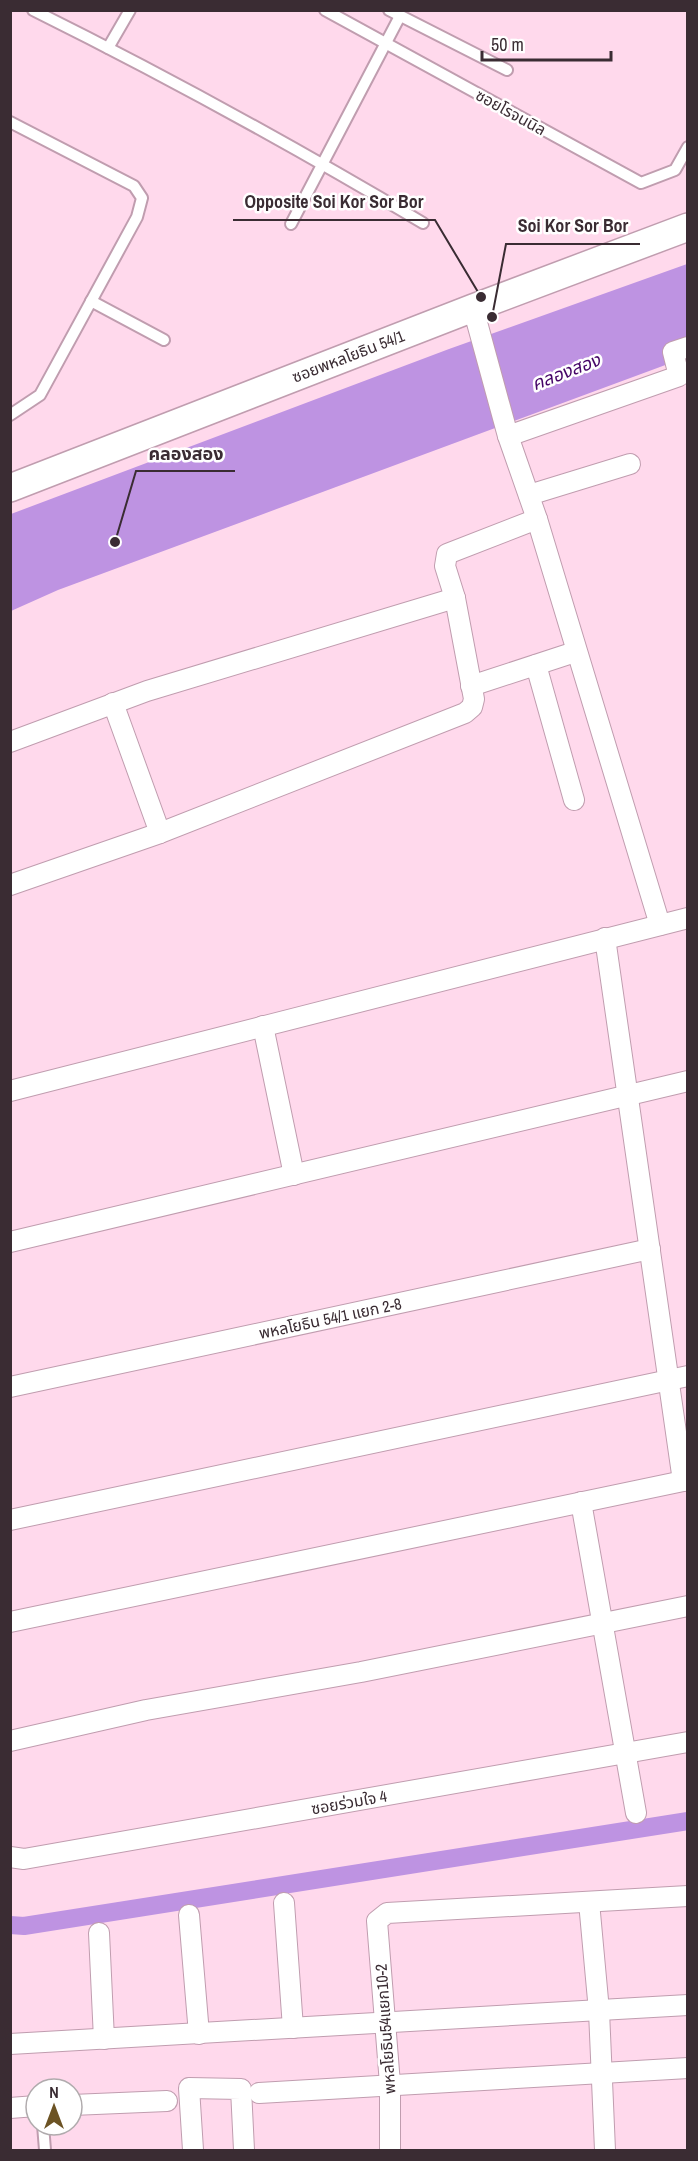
<svg xmlns="http://www.w3.org/2000/svg" width="698" height="2161" font-family="'Archivo Narrow','Noto Sans Thai',sans-serif">
<style>
.water{fill:#be93e2}
.lines{fill:none;stroke-linecap:round;stroke-linejoin:round}
.canal{stroke:#be93e2;stroke-width:18}
.lane-casing{stroke:#c09daf;stroke-width:14}
.street-casing{stroke:#c09daf;stroke-width:22}
.secondary-casing{stroke:#c09daf;stroke-width:30}
.lane{stroke:#fff;stroke-width:10}
.street{stroke:#fff;stroke-width:20}
.secondary{stroke:#fff;stroke-width:27}
.labels{text-anchor:middle;stroke-width:5;stroke-linejoin:round;paint-order:stroke}
.street-label{font-size:16px;fill:#3a2c33;stroke:#fff}
.water-label{font-size:18px;font-style:italic;fill:#450567;stroke:#fff}
.leader{fill:none;stroke:#3a2c33;stroke-width:2}
.callout-dot{fill:#3a2c33;stroke:#fff;stroke-width:2}
.callout-label{font-size:18px;text-anchor:middle;font-weight:bold;fill:#3a2c33;stroke:#fff;stroke-width:5;stroke-linejoin:round;paint-order:stroke}
</style>
<rect width="100%" height="100%" fill="#ffd9ec"/>
<polygon class="water" points="687,264 687,357 58,590 11,611 11,514 449,349"/>
<g class="lines">
<polyline class="canal" points="10,1925 24,1926 688,1821"/>
<g class="lane-casing">
<g id="lane">
<path d="M33,10C166,76 295,147 423,223"/>
<polyline points="325,10 641,183 675,170 688,147"/>
<polyline points="389,10 507,70"/>
<polyline points="108,48 130,10"/>
<polyline points="10,122 134,186 142,198 137,217 40,395 10,415"/>
<polyline points="291,224 400,16"/>
<polyline points="91,301 164,340"/>
<polyline points="43,2125 45,2150"/>
</g>
</g>
<g class="street-casing">
<g id="street">
<polyline points="473,308 508,436 537,519 660,925"/>
<polyline points="508,436 679,376 673,352 688,347"/>
<polyline points="529,495 630,464"/>
<polyline points="536,665 574,800"/>
<polyline points="471,686 575,652"/>
<polyline points="113,703 160,833"/>
<polyline points="10,742 147,691 455,598"/>
<polyline points="10,885 160,833 465,713 472,707 474,699 455,598 445,566 447,554 537,519"/>
<polyline points="605,938 683,1481"/>
<polyline points="263,1026 294,1175"/>
<polyline points="10,1091 688,918"/>
<polyline points="10,1242 688,1081"/>
<polyline points="10,1387 650,1249"/>
<polyline points="581,1502 636,1813"/>
<polyline points="10,1520 688,1376"/>
<polyline points="10,1622 688,1480"/>
<polyline points="10,1741 146,1710 361,1672 688,1606"/>
<polyline points="10,1857 24,1859 688,1742"/>
<polyline points="589,1902 599,2011 605,2150"/>
<polyline points="284,1903 293,2028"/>
<polyline points="189,1915 199,2034"/>
<polyline points="99,1933 104,2039"/>
<polyline points="10,2044 688,2005"/>
<polyline points="259,2093 688,2068"/>
<polyline points="72,2105 167,2101"/>
<polyline points="10,2108 36,2106"/>
<polyline points="193,2150 189,2088 241,2089 244,2150"/>
<polyline points="390,2150 390,2084 377,1921 387,1913 688,1896"/>
</g>
</g>
<g class="secondary-casing">
<polyline id="secondary" points="10,488 473,308 688,227"/>
</g>
<use href="#lane" class="lane"/>
<use href="#street" class="street"/>
<use href="#secondary" class="secondary"/>
</g>
<g class="labels">
<g class="street-label">
<text transform="translate(511 112) rotate(29)" y="6">ซอยโรจนนิล</text>
<text transform="translate(348 356) rotate(-21)" y="6">ซอยพหลโยธิน 54/1</text>
<text transform="translate(330 1318) rotate(-12)" y="6">พหลโยธิน 54/1 แยก 2-8</text>
<text transform="translate(349 1802) rotate(-10)" y="6">ซอยร่วมใจ 4</text>
<text transform="translate(385 2029) rotate(-94)" y="6">พหลโยธิน54แยก10-2</text>
</g>
<g class="water-label">
<text transform="translate(566 372) rotate(-21)" y="6">คลองสอง</text>
</g>
</g>
<path class="leader" d="M481 297L435 220H233M492 317L506 244H640M115 542L136 471H235"/>
<g class="callout-dot">
<circle cx="481" cy="297" r="6"/>
<circle cx="492" cy="317" r="6"/>
<circle cx="115" cy="542" r="6"/>
</g>
<g class="callout-label">
<text x="334" y="208">Opposite Soi Kor Sor Bor</text>
<text x="573" y="232">Soi Kor Sor Bor</text>
<text x="186" y="460">คลองสอง</text>
</g>
<rect width="698" height="2161" fill="none" stroke="#3a2c33" stroke-width="24"/>
<g transform="translate(54 2107)"><circle r="28" fill="#ffffff" stroke="#b0abad" stroke-width="1.5"/>
<path d="M0-4.5L10 22L0 15L-10 22Z" fill="#6c5324"/>
<text y="-9" font-size="16" font-weight="bold" text-anchor="middle" fill="#3a2c33">N</text>
</g>
<path d="M482 51v9h129v-9" fill="none" stroke="#3a2c33" stroke-width="3"/>
<text x="491" y="51" font-size="18" fill="#3a2c33" stroke="#ffffff" stroke-width="4.5" paint-order="stroke">50 m</text>
</svg>
